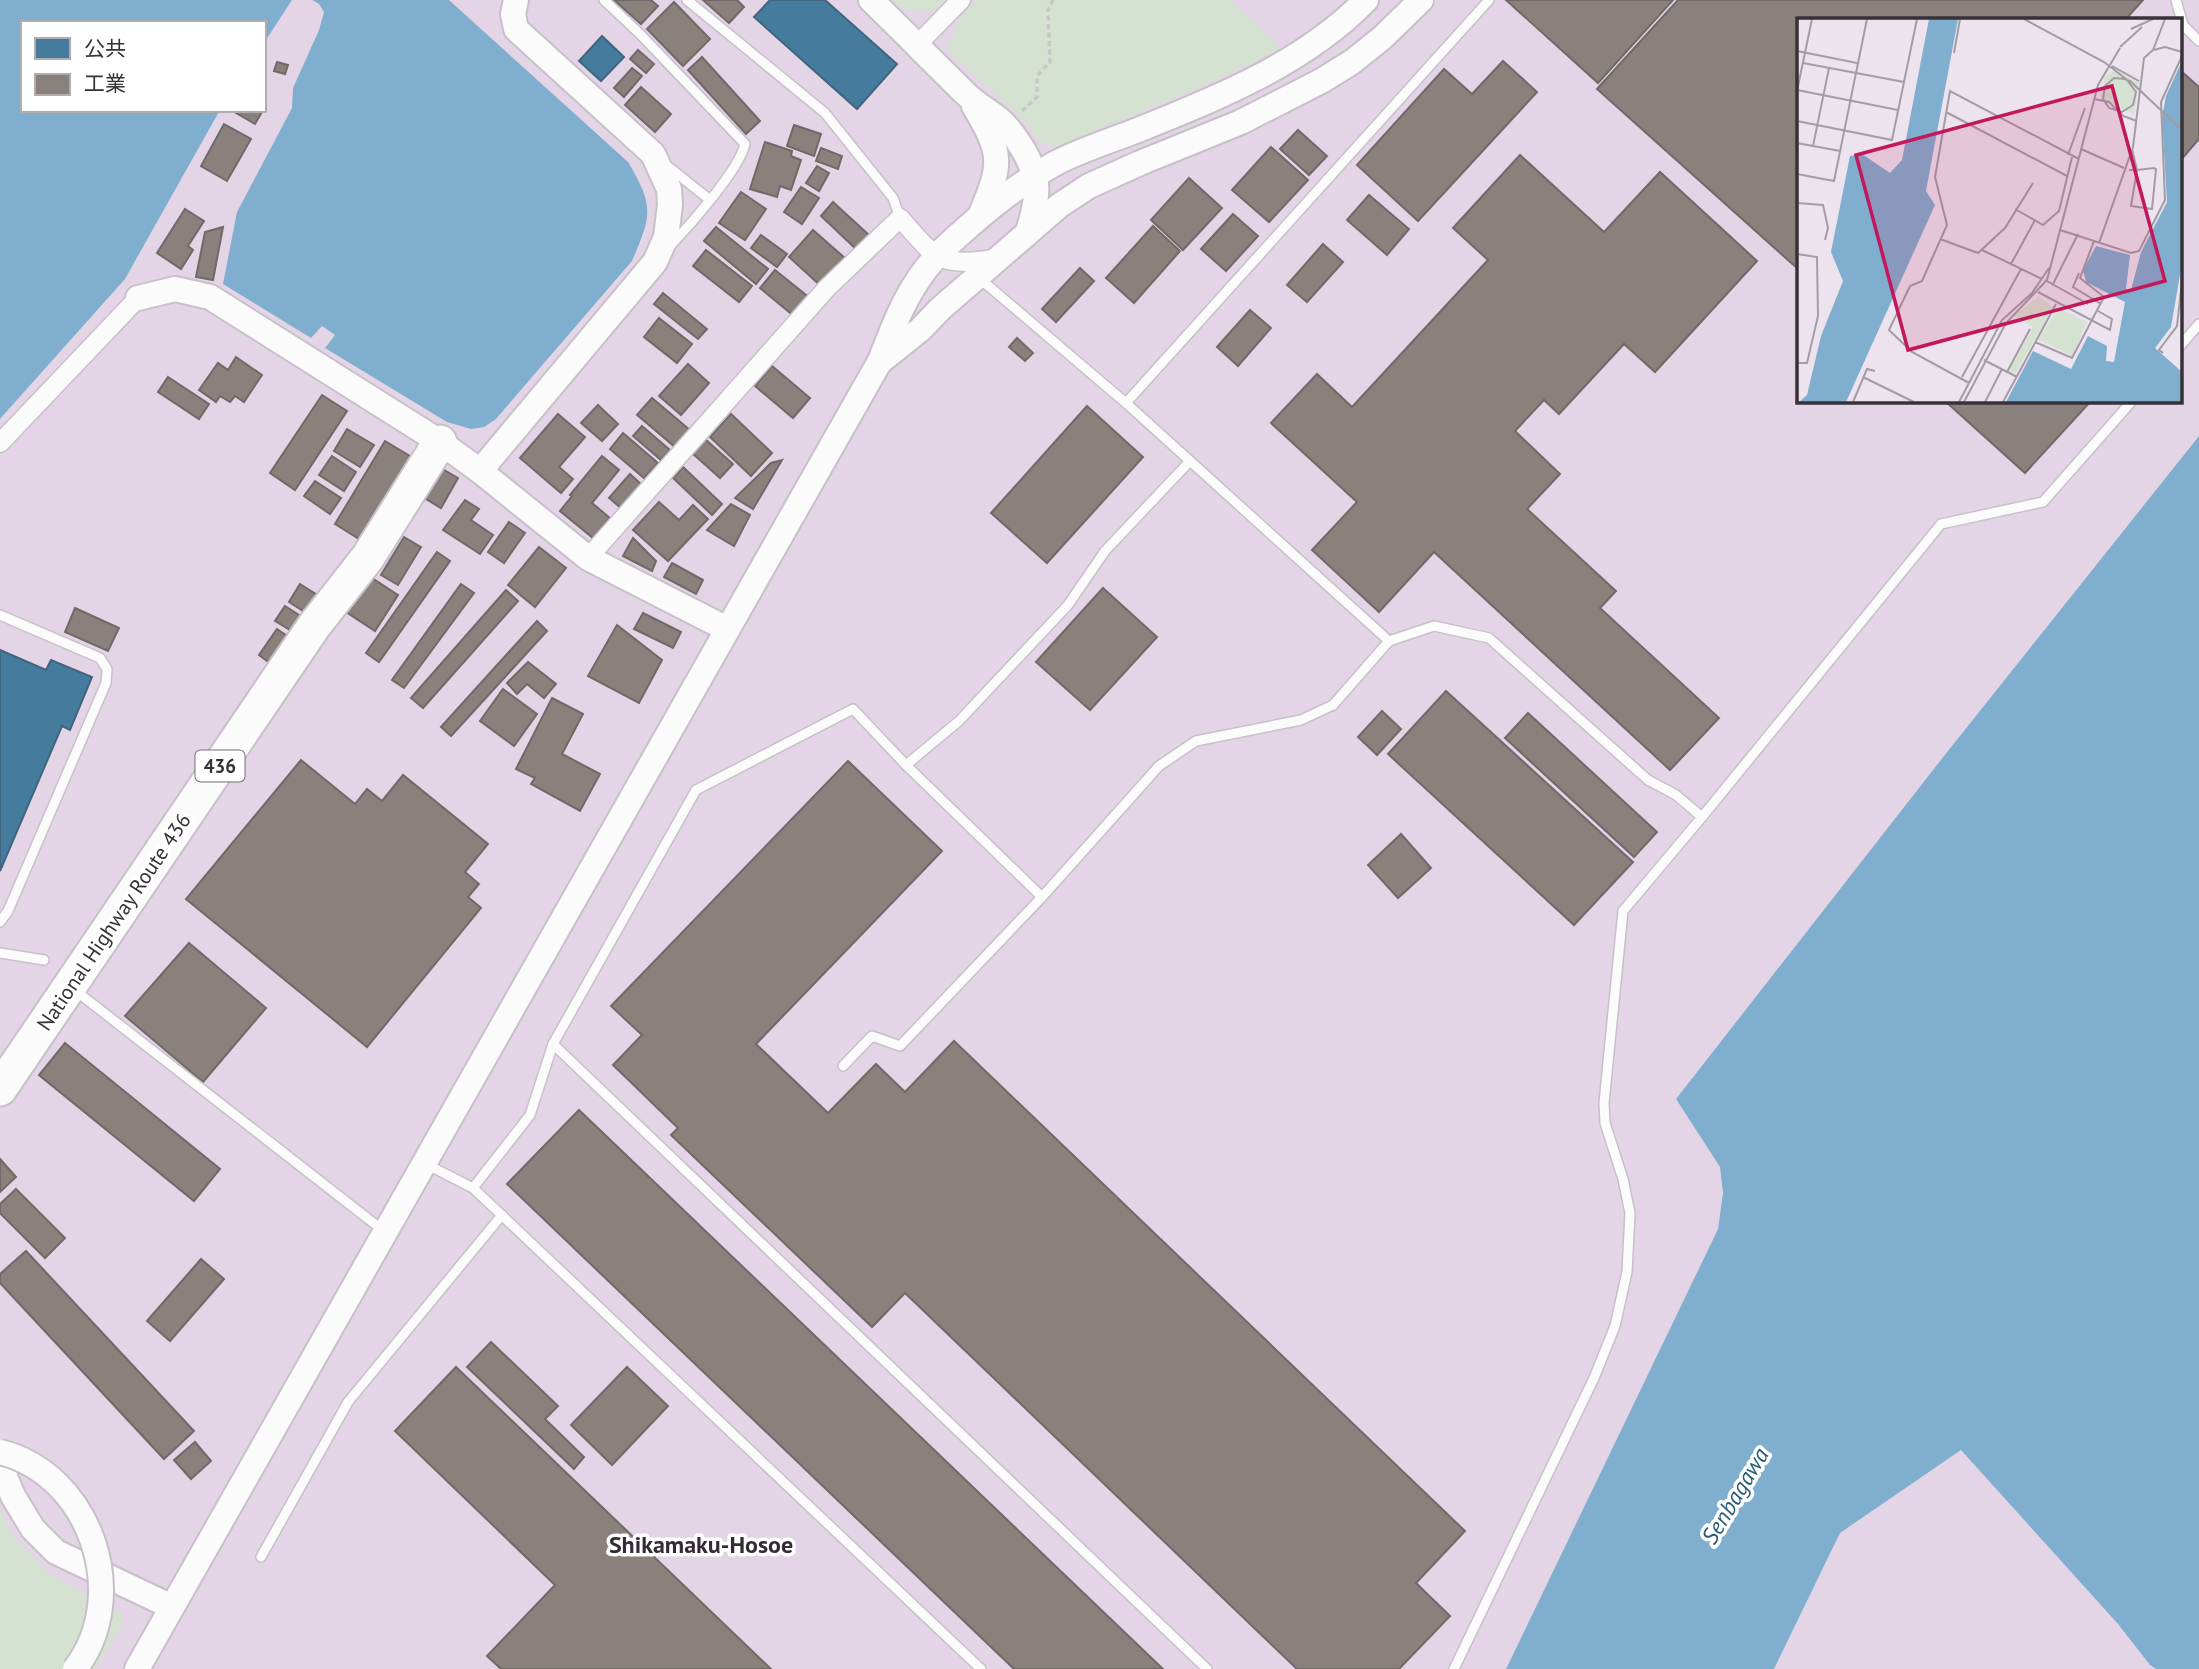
<svg xmlns="http://www.w3.org/2000/svg" width="2199" height="1669" font-family="'PT Sans','Noto Sans JP',sans-serif">
<style>
.built{fill:#e3d4e6;fill-rule:evenodd}
.green{fill:#d6e2d1}
.water{fill:#80aece}
.public{fill:#457b9d;stroke:#41657f;stroke-width:2}
.industry{fill:#8a817c;stroke:#716968;stroke-width:2}
.lines{fill:none;stroke-linecap:round;stroke-linejoin:round}
.lane-casing{stroke:#c7c0c9;stroke-width:12}
.street-casing{stroke:#c7c0c9;stroke-width:21}
.secondary-casing{stroke:#c7c0c9;stroke-width:28}
.highway-casing{stroke:#c7c0c9;stroke-width:37}
.path{stroke:#c9c6c9;stroke-width:3.5;stroke-dasharray:5 3.5;stroke-linecap:butt}
.lane{stroke:#fcfbfc;stroke-width:9}
.street{stroke:#fcfbfc;stroke-width:18}
.secondary{stroke:#fcfbfc;stroke-width:24}
.highway{stroke:#fcfbfc;stroke-width:33}
.secondary-bridge-casing{stroke:#c7c0c9;stroke-width:28;stroke-linecap:butt}
.secondary-bridge{stroke:#fcfbfc;stroke-width:24}
.labels{text-anchor:middle;stroke-width:7;stroke-linejoin:round;paint-order:stroke}
.shield{fill:#fff;stroke:#736f74;stroke-width:2}
.shield-label{font-size:19px;font-weight:bold;fill:#373138}
.street-label{font-size:21px;fill:#373138;stroke:#fff}
.water-label{font-size:23px;font-style:italic;fill:#255b79;stroke:#fff}
.quarter-label{font-size:24px;font-weight:bold;fill:#372a38;stroke:#fff}
.inset-river{fill:none;stroke:#80aece;stroke-width:3.5}
.inset-road{fill:none;stroke:#a49ca5;stroke-width:2}
.view{fill:#c2185b;fill-opacity:0.15;stroke:#c2185b;stroke-width:3.5}
.inset-edge{fill:none;stroke:#373138;stroke-width:3.5}
</style>
<rect width="100%" height="100%" fill="#ece3ee"/>
<g class="built">
<path d="M291,0H312L319,4L324,12L319,30L293,88L292,108L237,212L322,326L335,335L325,347L496,419L632,261L645,233L535,80L449,0H2199V436L1940,761L1676,1099L1720,1167L1723,1193L1718,1229L1506,1669H0V419L125,279L220,110H264V43ZM1798,19H2180V401H1798Z"/>
<polygon points="1961,1450 2118,1624 2150,1665 2156,1669 1774,1669 1840,1533"/>
</g>
<g class="green">
<polygon points="893,0 945,0 935,11 904,10"/>
<path d="M979,0H1231L1282,49L1189,92L1055,147L1041,142L1018,115L948,51C952,30 960,12 979,0Z"/>
<polygon points="0,1508 14,1537 48,1573 121,1613 122,1624 96,1669 0,1669"/>
</g>
<g class="water">
<polygon points="0,0 292,0 264,43 264,23 23,23 23,110 220,110 125,279 0,419"/>
<path d="M312,0H449L628,162C654,206 652,215 632,261L496,419L484,427L471,429L447,422L325,348L335,335L322,326L311,338L223,284L237,212L292,108L293,88L319,30L324,12L319,4Z"/>
<polygon points="2199,436 2199,1669 2156,1669 2150,1665 2118,1624 1961,1450 1840,1533 1774,1669 1506,1669 1718,1229 1723,1193 1720,1167 1676,1099 1940,761"/>
</g>
<g class="public">
<polygon points="770,0 825,0 897,64 857,109 754,17"/>
<polygon points="602,36 624,57 601,81 579,61"/>
<polygon points="0,650 46,670 51,660 92,677 70,730 62,726 0,871"/>
</g>
<g class="industry">
<polygon points="614,0 651,0 658,6 641,24"/>
<polygon points="703,0 737,0 744,7 729,23"/>
<polygon points="1506,0 1673,0 1598,83"/>
<polygon points="1678,0 2143,0 2126,19 1798,19 1798,269 1597,89"/>
<polygon points="674,2 710,39 683,66 647,29"/>
<polygon points="638,50 654,64 646,73 630,59"/>
<polygon points="702,57 760,121 746,134 688,70"/>
<polygon points="1503,61 1537,92 1418,221 1357,165 1444,69 1472,94"/>
<polygon points="277,62 288,65 285,74 274,71"/>
<polygon points="632,68 642,76 624,97 614,88"/>
<polygon points="2180,70 2199,87 2199,139 2180,161"/>
<polygon points="641,87 671,114 655,132 625,105"/>
<polygon points="238,110 263,110 255,124 236,113"/>
<polygon points="224,124 251,139 227,181 201,166"/>
<polygon points="794,125 821,134 814,156 787,146"/>
<polygon points="1298,130 1327,156 1309,175 1280,149"/>
<polygon points="765,142 792,151 791,156 801,160 791,190 780,186 777,197 750,189"/>
<polygon points="1271,147 1308,180 1269,222 1232,190"/>
<polygon points="821,148 842,156 838,169 816,161"/>
<polygon points="1520,155 1604,232 1660,172 1757,261 1655,372 1624,344 1559,414 1544,400 1515,431 1560,474 1527,509 1616,591 1600,608 1719,718 1670,770 1434,552 1379,612 1312,550 1357,502 1271,423 1317,374 1352,407 1488,260 1453,228"/>
<polygon points="817,166 829,173 819,191 806,183"/>
<polygon points="1189,178 1222,208 1183,250 1151,220"/>
<polygon points="801,187 819,198 802,224 784,212"/>
<polygon points="741,192 766,209 745,240 719,223"/>
<polygon points="1369,195 1409,229 1387,255 1347,220"/>
<polygon points="833,202 869,235 856,249 821,216"/>
<polygon points="185,209 204,221 188,246 193,250 181,269 157,253"/>
<polygon points="1233,214 1258,236 1226,271 1201,249"/>
<polygon points="1153,226 1180,251 1134,303 1106,278"/>
<polygon points="223,227 213,280 196,277 205,232"/>
<polygon points="716,227 768,269 756,284 704,241"/>
<polygon points="813,230 846,259 821,286 789,257"/>
<polygon points="761,235 787,254 777,267 751,248"/>
<polygon points="1323,244 1343,262 1307,302 1287,285"/>
<polygon points="706,250 752,286 739,302 693,266"/>
<polygon points="1080,268 1094,281 1056,322 1042,309"/>
<polygon points="775,270 810,298 794,316 760,288"/>
<polygon points="663,293 707,329 698,339 654,304"/>
<polygon points="1250,310 1271,328 1238,366 1217,347"/>
<polygon points="659,318 692,344 677,363 644,337"/>
<polygon points="1017,338 1033,353 1025,361 1009,347"/>
<polygon points="236,357 262,375 244,402 235,396 230,402 220,396 216,402 199,390 218,363 228,370"/>
<polygon points="688,364 709,383 681,415 659,396"/>
<polygon points="772,366 810,398 793,418 755,386"/>
<polygon points="168,377 209,404 199,419 158,392"/>
<polygon points="322,395 347,411 295,490 270,473"/>
<polygon points="652,398 690,430 675,447 637,415"/>
<polygon points="1945,401 2091,401 2025,473"/>
<polygon points="598,405 618,424 602,441 581,423"/>
<polygon points="1087,406 1143,457 1047,563 991,513"/>
<polygon points="558,414 585,437 559,467 573,479 561,493 520,458"/>
<polygon points="731,414 772,453 751,476 710,437"/>
<polygon points="642,426 670,450 661,460 633,436"/>
<polygon points="347,429 374,445 360,467 334,451"/>
<polygon points="623,433 658,463 644,478 610,449"/>
<polygon points="705,439 733,464 720,478 692,453"/>
<polygon points="385,441 415,459 364,542 335,524"/>
<polygon points="332,456 356,472 344,491 319,475"/>
<polygon points="602,456 619,470 592,503 610,518 593,538 560,511 572,496 570,495"/>
<polygon points="782,460 753,509 735,498 771,463"/>
<polygon points="439,467 458,478 441,508 421,496"/>
<polygon points="683,467 722,504 712,515 673,478"/>
<polygon points="630,474 642,485 621,508 609,498"/>
<polygon points="315,481 341,498 330,514 304,496"/>
<polygon points="465,500 479,509 471,520 493,535 480,554 443,530"/>
<polygon points="659,502 679,520 693,505 708,519 668,561 633,530"/>
<polygon points="731,504 750,515 734,546 707,530"/>
<polygon points="509,522 525,533 504,563 488,552"/>
<polygon points="404,537 421,547 398,585 381,575"/>
<polygon points="633,538 656,561 652,571 623,556"/>
<polygon points="539,547 566,568 535,607 508,585"/>
<polygon points="437,552 450,561 379,662 366,653"/>
<polygon points="672,563 703,580 696,594 664,577"/>
<polygon points="369,576 398,595 375,631 346,612"/>
<polygon points="300,584 319,596 308,614 289,602"/>
<polygon points="461,584 474,593 404,688 392,680"/>
<polygon points="1103,588 1157,637 1090,710 1036,662"/>
<polygon points="506,590 518,601 423,708 411,698"/>
<polygon points="285,606 305,619 295,633 275,621"/>
<polygon points="75,608 119,628 108,651 65,632"/>
<polygon points="643,613 681,632 673,648 634,629"/>
<polygon points="537,621 547,631 451,736 441,727"/>
<polygon points="617,625 662,660 639,703 588,676"/>
<polygon points="277,629 293,640 274,666 259,655"/>
<polygon points="528,662 556,684 544,698 527,684 517,694 507,683"/>
<polygon points="503,689 537,714 514,746 480,721"/>
<polygon points="1446,691 1633,862 1574,925 1388,754"/>
<polygon points="552,698 583,714 562,754 600,774 580,811 531,784 535,778 516,769"/>
<polygon points="1382,711 1401,729 1377,755 1358,737"/>
<polygon points="1528,713 1657,832 1634,857 1505,738"/>
<polygon points="301,760 355,804 367,789 382,801 403,775 488,844 465,872 479,884 468,897 481,908 367,1047 186,899"/>
<polygon points="848,761 942,851 756,1044 828,1113 876,1064 905,1092 954,1041 1465,1531 1416,1583 1450,1616 1399,1669 1297,1669 905,1293 872,1327 671,1135 678,1128 613,1065 642,1035 611,1006"/>
<polygon points="1401,834 1431,868 1398,898 1368,865"/>
<polygon points="189,943 266,1008 203,1082 125,1016"/>
<polygon points="65,1043 220,1169 194,1201 39,1075"/>
<polygon points="579,1110 1163,1669 1014,1669 507,1184"/>
<polygon points="0,1159 16,1177 0,1192"/>
<polygon points="16,1189 65,1238 45,1258 0,1213 0,1204"/>
<polygon points="26,1251 194,1431 164,1459 0,1283 0,1274"/>
<polygon points="201,1259 224,1279 170,1341 147,1321"/>
<polygon points="491,1342 558,1406 545,1419 584,1457 574,1469 467,1367"/>
<polygon points="456,1367 771,1669 501,1669 487,1656 555,1585 395,1431"/>
<polygon points="627,1367 668,1406 612,1465 571,1425"/>
<polygon points="195,1442 211,1461 191,1479 174,1460"/>
</g>
<g class="lines">
<g class="lane-casing">
<g id="lane">
<path d="M604,0L640,34L745,144C739,170 690,225 671,245"/>
<polyline points="687,0 825,113 893,198 900,218"/>
<polyline points="2176,0 2183,25 2199,41"/>
<polyline points="665,164 710,200"/>
<polyline points="979,278 1126,403 1389,641"/>
<polyline points="2180,346 2199,324"/>
<polyline points="1126,403 1489,0"/>
<polyline points="0,615 100,658 107,669 106,683 8,911 0,922"/>
<polyline points="906,765 959,721 1068,605 1105,551 1190,461"/>
<polyline points="0,953 44,960"/>
<polyline points="76,991 385,1232"/>
<polyline points="553,1044 1207,1669"/>
<polyline points="843,1066 872,1036 900,1046 1042,897 1159,766 1196,741 1301,720 1333,705 1389,641 1434,626 1489,638 1648,780 1676,795 1702,817"/>
<polyline points="426,1164 473,1188 981,1669"/>
<polyline points="473,1188 530,1115 553,1044 696,790 853,709 906,765 1042,897"/>
<polyline points="261,1557 348,1402 502,1215"/>
<polyline points="1454,1669 1594,1378 1615,1326 1627,1272 1630,1213 1623,1179 1605,1123 1604,1103 1623,911 1702,817 1941,524 2043,502 2132,401"/>
</g>
</g>
<g class="street-casing">
<g id="street">
<polyline points="917,45 961,0"/>
<polyline points="0,443 138,298"/>
<path d="M588,558L827,288L900,218C936,259 940,268 998,258"/>
</g>
</g>
<g class="secondary-casing">
<g id="secondary">
<path d="M871,0C903,31 934,63 966,94C976,104 989,111 1000,120C1014,133 1029,156 1034,174C1040,192 1033,214 1028,232"/>
<path d="M974,106C1003,155 1002,164 980,216"/>
<polyline points="138,298 175,289 210,297 440,442 480,471 588,558 727,629"/>
<polyline points="881,361 921,329 940,309 1060,205 1089,186 1140,163 1241,122 1323,80 1352,62 1382,38 1421,0"/>
<polyline points="480,471 655,262 666,237 670,205 669,189 653,154 516,29 513,14 516,0"/>
<polyline points="0,1465 13,1496 33,1529 56,1552 172,1607"/>
<path d="M137,1669L880,361C891,333 901,305 918,280C932,258 950,243 969,226C995,203 1024,181 1054,164C1080,150 1110,141 1138,130C1218,98 1305,63 1366,0"/>
</g>
</g>
<g class="highway-casing">
<polyline id="highway" points="0,1089 314,626 368,557 440,442"/>
</g>
<polyline class="path" points="1022,111 1037,97 1037,76 1050,62 1048,10 1053,0"/>
<use href="#lane" class="lane"/>
<use href="#street" class="street"/>
<use href="#secondary" class="secondary"/>
<use href="#highway" class="highway"/>
<g class="secondary-bridge-casing">
<path id="secondary-bridge" d="M0,1452C90,1474 132,1595 75,1669"/>
</g>
<use href="#secondary-bridge" class="secondary-bridge"/>
</g>
<g class="labels">
<rect class="shield" x="195.5" y="750.5" width="49" height="31" rx="5"/>
<g class="shield-label">
<text x="220" y="773">436</text>
</g>
<g class="street-label">
<text transform="translate(114 922) rotate(-56)" y="7">National Highway Route 436</text>
</g>
<g class="water-label">
<text transform="translate(1735 1496) rotate(-59)" y="8">Senbagawa</text>
</g>
<g class="quarter-label">
<text x="701" y="1553">Shikamaku-Hosoe</text>
</g>
</g>
<g transform="translate(1797 18)">
<rect width="385" height="385" fill="#ece3ee"/>
<path d="M319,51L342,64L337,97L303,79L308,58ZM242,279L256,289L218,356L212,353L236,309L216,297ZM262,290L290,304L275,338L241,321Z" fill="#d6e2d1"/>
<path d="M132,1H161L129,173L138,187L49,384H2L10,377L24,318L46,263L34,234L53,138L65,136L93,155L105,142ZM385,43V245L374,309L358,330L385,354V384H209L236,333L274,351L291,318L310,328L309,343L317,344L328,284L289,264L286,252L299,228L333,237L329,271L334,272L344,234L370,184L365,99L369,78Z" fill="#80aece"/>
<path class="inset-river" d="M275,384L307,328M279,384L300,343"/>
<path class="inset-road" d="M227,1L307,44L315,50L330,62L339,74L336,87L325,94L312,90L306,81L308,68L317,60L328,61L330,62L333,63L385,112M334,11L356,1M323,29L345,9M357,32L368,29L385,34M0,33L60,45M157,35L163,1M6,45L107,64M315,48L342,63M0,72L101,92M0,73L15,1M297,81L312,84L326,98L340,103M149,94L270,158M0,103L95,122L120,1M0,125L43,133M16,128L32,50M284,131L327,150M271,137L288,90M332,152H340L357,150L359,151L355,191L334,188L340,152L335,131M0,156L37,163L70,1M0,185L26,187L31,210L28,222M218,191L246,207L262,193L275,139M263,212L334,235L342,233L368,182L364,84L385,38M143,221L181,235L208,210L236,165M302,225L336,129L347,40L356,32L368,1M185,232L245,261M0,236L20,239L21,298L10,345H0M214,246L238,202M282,255L276,269L304,286M248,262L291,286M256,266L281,216M241,274L313,312L315,301L301,293M238,324L275,340L307,279L283,260L297,223M366,335L362,332L380,308L385,263M187,342L220,359M210,354L233,311M66,359L117,384M165,359L224,251M172,365L115,334L92,312L113,268L125,263L150,207L138,159L153,73L282,141M56,384L70,351L78,353M162,384L205,302L235,275L252,250M167,384L209,305L250,262L301,67L323,30M188,384L205,351M206,384L259,286"/>
<path class="view" d="M315,68L368,263L111,332L59,137Z"/>
<rect width="385" height="385" class="inset-edge"/>
</g>
<rect x="21" y="21" width="245" height="91" fill="#ffffff" stroke="#afadaf" stroke-width="2"/>
<rect x="35" y="38" width="35" height="21" fill="#457b9d" stroke="#afadaf" stroke-width="2"/>
<text x="84" y="56" font-size="21" fill="#373138">公共</text>
<rect x="35" y="74" width="35" height="21" fill="#8a817c" stroke="#afadaf" stroke-width="2"/>
<text x="84" y="91" font-size="21" fill="#373138">工業</text>
</svg>
